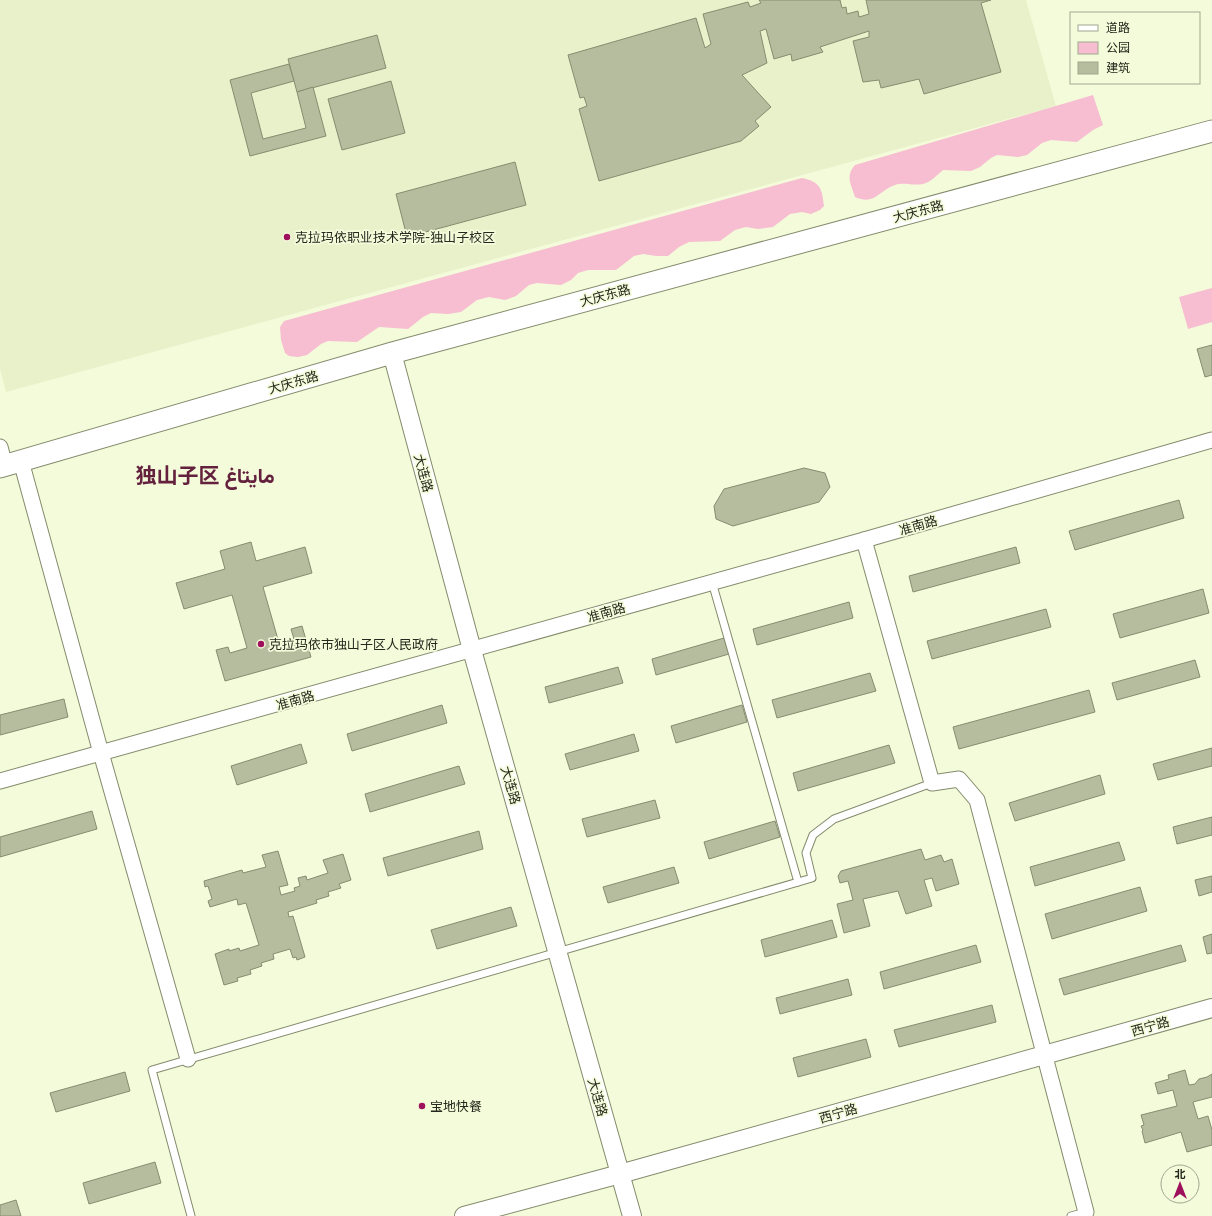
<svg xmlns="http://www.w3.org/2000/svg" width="1212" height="1216" font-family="'Fira Sans',Vazirmatn,'Noto Sans SC',sans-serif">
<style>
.built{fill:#e8f1c9}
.green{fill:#f7bdd1}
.building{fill:#b6bc9e;stroke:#868c6f}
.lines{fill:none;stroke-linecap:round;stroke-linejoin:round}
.service-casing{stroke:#848b6d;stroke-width:9}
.minor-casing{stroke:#848b6d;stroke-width:17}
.tertiary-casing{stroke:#848b6d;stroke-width:20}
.secondary-casing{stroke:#848b6d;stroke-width:23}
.service{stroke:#fff;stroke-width:7}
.minor{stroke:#fff;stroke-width:15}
.tertiary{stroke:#fff;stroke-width:18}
.secondary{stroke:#fff;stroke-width:21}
.poi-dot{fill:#9e105b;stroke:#f4fbdb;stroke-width:1.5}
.labels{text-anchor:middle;stroke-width:3.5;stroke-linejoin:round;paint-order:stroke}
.street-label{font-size:13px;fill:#25281c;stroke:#f4fbdb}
.poi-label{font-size:13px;fill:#25281c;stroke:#f4fbdb;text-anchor:start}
.town-label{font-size:21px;font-weight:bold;fill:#63213e;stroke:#f4fbdb}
</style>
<rect width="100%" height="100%" fill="#f4fbdb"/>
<polygon class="built" points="0,0 1026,0 1056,106 6,392 0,369"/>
<g class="green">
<path d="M1093,95L1103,125L1093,130L1077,142L1051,140L1042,143L1027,155L1018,157L997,155L991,158L980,167L971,171L943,170C937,175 931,182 923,184C913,186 904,182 895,185C879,190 875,206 855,197C851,184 845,176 855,165Z"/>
<path d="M802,178C821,182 822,189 824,206L820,210L811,214L802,212L790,214L773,227L758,229L746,227L735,230L720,241L689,242L679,247L668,256H656L643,254L634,256L616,270H588L578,273L571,280L561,285L537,283L529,285L516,296L505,300L489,297L477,300L461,312L448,314L431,313L423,317L408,329L379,327L357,342L328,341L321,344L307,355L298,357L289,356L285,353L281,340L280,327L284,321Z"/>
<polygon points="1212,288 1212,322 1188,329 1179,297"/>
</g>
<g class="building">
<polygon points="759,0 840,0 842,8 846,7 847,14 858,11 859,17 869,14 866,0 991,0 981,3 1001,72 924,94 919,79 881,88 879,80 863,82 853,41 869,37 869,31 820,47 823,52 792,61 791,54 774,59 766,29 760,31 767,63 742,75 771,107 755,121 759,126 741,141 599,181 579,109 587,106 584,97 580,98 568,55 696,18 705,48 711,44 703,14 748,2 750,7 761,3"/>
<polygon points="377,35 386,68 297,92 288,59"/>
<polygon points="289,64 294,81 251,93 263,139 306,128 297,92 313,87 326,136 250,156 230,80"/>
<polygon points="391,81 405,133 342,150 328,99"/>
<polygon points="515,162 526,205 407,237 396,194"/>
<polygon points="1212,345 1212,375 1205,377 1197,349"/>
<polygon points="804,468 825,473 830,487 819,502 733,526 716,519 714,506 724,489"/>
<polygon points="1179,500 1184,518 1075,550 1069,531"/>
<polygon points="251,542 256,561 305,547 312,573 263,587 279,643 294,639 291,629 302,626 311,657 225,681 216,650 228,647 230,653 247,648 232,595 184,609 176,583 225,569 220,551"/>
<polygon points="1016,547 1020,563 913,592 909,576"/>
<polygon points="1203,589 1209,613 1120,638 1113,614"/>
<polygon points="849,602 853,618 757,645 753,629"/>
<polygon points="1046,609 1051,627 932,659 927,641"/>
<polygon points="724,638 729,654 656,675 652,659"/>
<polygon points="1195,660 1200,677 1117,700 1112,683"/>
<polygon points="618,667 623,683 549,703 545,687"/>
<polygon points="870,673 876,691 777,718 772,700"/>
<polygon points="1089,690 1095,712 959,749 953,727"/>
<polygon points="64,699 68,717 0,735 0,715"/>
<polygon points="442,705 447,723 352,751 347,734"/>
<polygon points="742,705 747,722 676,743 671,726"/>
<polygon points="634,734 639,751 570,770 565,754"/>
<polygon points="301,744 307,763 237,785 231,766"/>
<polygon points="889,745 895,763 798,791 793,773"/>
<polygon points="1212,748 1212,766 1158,780 1153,764"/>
<polygon points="459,766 465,784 370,812 365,794"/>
<polygon points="1100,775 1105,794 1015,821 1009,803"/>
<polygon points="655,800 660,818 587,837 582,819"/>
<polygon points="92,811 97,829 0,857 0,837"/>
<polygon points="1212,817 1212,835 1177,844 1173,827"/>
<polygon points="775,821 780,837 709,859 704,842"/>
<polygon points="479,831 483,849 388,876 383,858"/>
<polygon points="1119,842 1125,860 1035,886 1030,867"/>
<polygon points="921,849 925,860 941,855 944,862 952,859 959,884 936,891 932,878 924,880 932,906 906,914 898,891 863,899 870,926 844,933 837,904 853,900 848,881 840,883 838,876 841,871"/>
<polygon points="278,851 288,885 279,887 281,895 295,891 294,888 300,886 298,878 306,876 307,880 328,873 323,860 343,854 351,880 339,884 341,888 328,892 329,896 316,900 317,903 288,912 289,917 293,916 305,957 297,960 296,957 293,958 290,949 273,954 274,959 261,963 262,966 250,970 251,974 237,978 238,981 224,985 215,954 229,949 229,951 239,948 240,951 259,945 246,903 238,905 237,899 210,907 208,901 212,899 208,886 205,887 204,881 242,870 243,873 266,867 262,855"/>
<polygon points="674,867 679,883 608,903 603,887"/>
<polygon points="1212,876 1212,892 1199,896 1195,880"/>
<polygon points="1140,887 1147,911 1052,939 1045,914"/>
<polygon points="511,907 517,926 437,949 431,930"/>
<polygon points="832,920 837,937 765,957 761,940"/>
<polygon points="1212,934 1212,953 1207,954 1203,937"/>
<polygon points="976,945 981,962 884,989 880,972"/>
<polygon points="1181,945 1186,961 1064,995 1059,979"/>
<polygon points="848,979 852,995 780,1014 776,998"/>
<polygon points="992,1005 996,1022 899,1047 894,1030"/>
<polygon points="866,1039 871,1057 798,1077 793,1058"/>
<polygon points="1185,1070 1189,1085 1195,1084 1199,1079 1207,1077 1212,1074 1212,1097 1193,1102 1198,1119 1208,1116 1212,1130 1212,1145 1187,1152 1181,1132 1145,1143 1142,1131 1143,1130 1141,1126 1144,1125 1141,1115 1177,1106 1173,1090 1158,1094 1155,1083 1169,1079 1168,1075"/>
<polygon points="125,1072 130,1091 56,1112 50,1093"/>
<polygon points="155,1162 161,1183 89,1204 83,1183"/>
<polygon points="16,1200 21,1216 0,1216 0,1205"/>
</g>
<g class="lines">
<g class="service-casing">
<g id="service">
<polyline points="712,582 798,882"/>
<polyline points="191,1216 152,1070 812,878 806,853 813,835 834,819 932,783"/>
<polyline points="1071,1216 1086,1212"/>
</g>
</g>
<g class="minor-casing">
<g id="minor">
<polyline points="0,447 5,466"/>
<polyline points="21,461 101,753 188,1059"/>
<polyline points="864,540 932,783 959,779 977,800 1086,1212"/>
<polyline points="0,781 864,540 1212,440"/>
</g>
</g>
<g class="tertiary-casing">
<g id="tertiary">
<polyline points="392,353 472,650 632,1216"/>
<polyline points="464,1216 620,1174 1212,1008"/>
</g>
</g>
<g class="secondary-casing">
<polyline id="secondary" points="0,467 392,353 1212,131"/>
</g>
<use href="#service" class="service"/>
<use href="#minor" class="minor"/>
<use href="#tertiary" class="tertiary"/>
<use href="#secondary" class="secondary"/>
</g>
<g class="poi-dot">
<circle cx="287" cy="237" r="4"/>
<circle cx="261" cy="644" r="4"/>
<circle cx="422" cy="1106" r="4"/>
</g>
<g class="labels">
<g class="street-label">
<text transform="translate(918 211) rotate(-15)" y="5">大庆东路</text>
<text transform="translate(605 295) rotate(-15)" y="5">大庆东路</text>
<text transform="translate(293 382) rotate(-16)" y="5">大庆东路</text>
<text transform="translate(424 473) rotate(75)" y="5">大连路</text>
<text transform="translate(918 525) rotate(-16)" y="5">准南路</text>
<text transform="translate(606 612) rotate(-16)" y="5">准南路</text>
<text transform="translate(295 700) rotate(-16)" y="5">准南路</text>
<text transform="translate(511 785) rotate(74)" y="5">大连路</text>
<text transform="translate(1150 1026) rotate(-16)" y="5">西宁路</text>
<text transform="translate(598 1097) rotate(74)" y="5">大连路</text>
<text transform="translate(838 1113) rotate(-16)" y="5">西宁路</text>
</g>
<g class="poi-label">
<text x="295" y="242">克拉玛依职业技术学院-独山子校区</text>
<text x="269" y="649">克拉玛依市独山子区人民政府</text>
<text x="430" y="1111">宝地快餐</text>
</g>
<g class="town-label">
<text x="205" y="483">独山子区 مايتاغ</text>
</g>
</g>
<rect x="1070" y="12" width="130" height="72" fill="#f4fbdb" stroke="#a1a78f"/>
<rect x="1078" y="25" width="20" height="6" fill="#ffffff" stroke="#a1a78f"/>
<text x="1106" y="32" font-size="12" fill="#25281c">道路</text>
<rect x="1078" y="42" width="20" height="12" fill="#f7bdd1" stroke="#a1a78f"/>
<text x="1106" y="52" font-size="12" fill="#25281c">公园</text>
<rect x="1078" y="62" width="20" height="12" fill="#b6bc9e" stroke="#a1a78f"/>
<text x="1106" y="72" font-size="12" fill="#25281c">建筑</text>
<g transform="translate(1180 1184)"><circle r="19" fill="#f4fbdb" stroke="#a1a78f"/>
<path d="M0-3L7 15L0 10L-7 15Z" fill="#9e105b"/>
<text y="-6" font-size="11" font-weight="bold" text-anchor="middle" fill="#25281c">北</text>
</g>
</svg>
